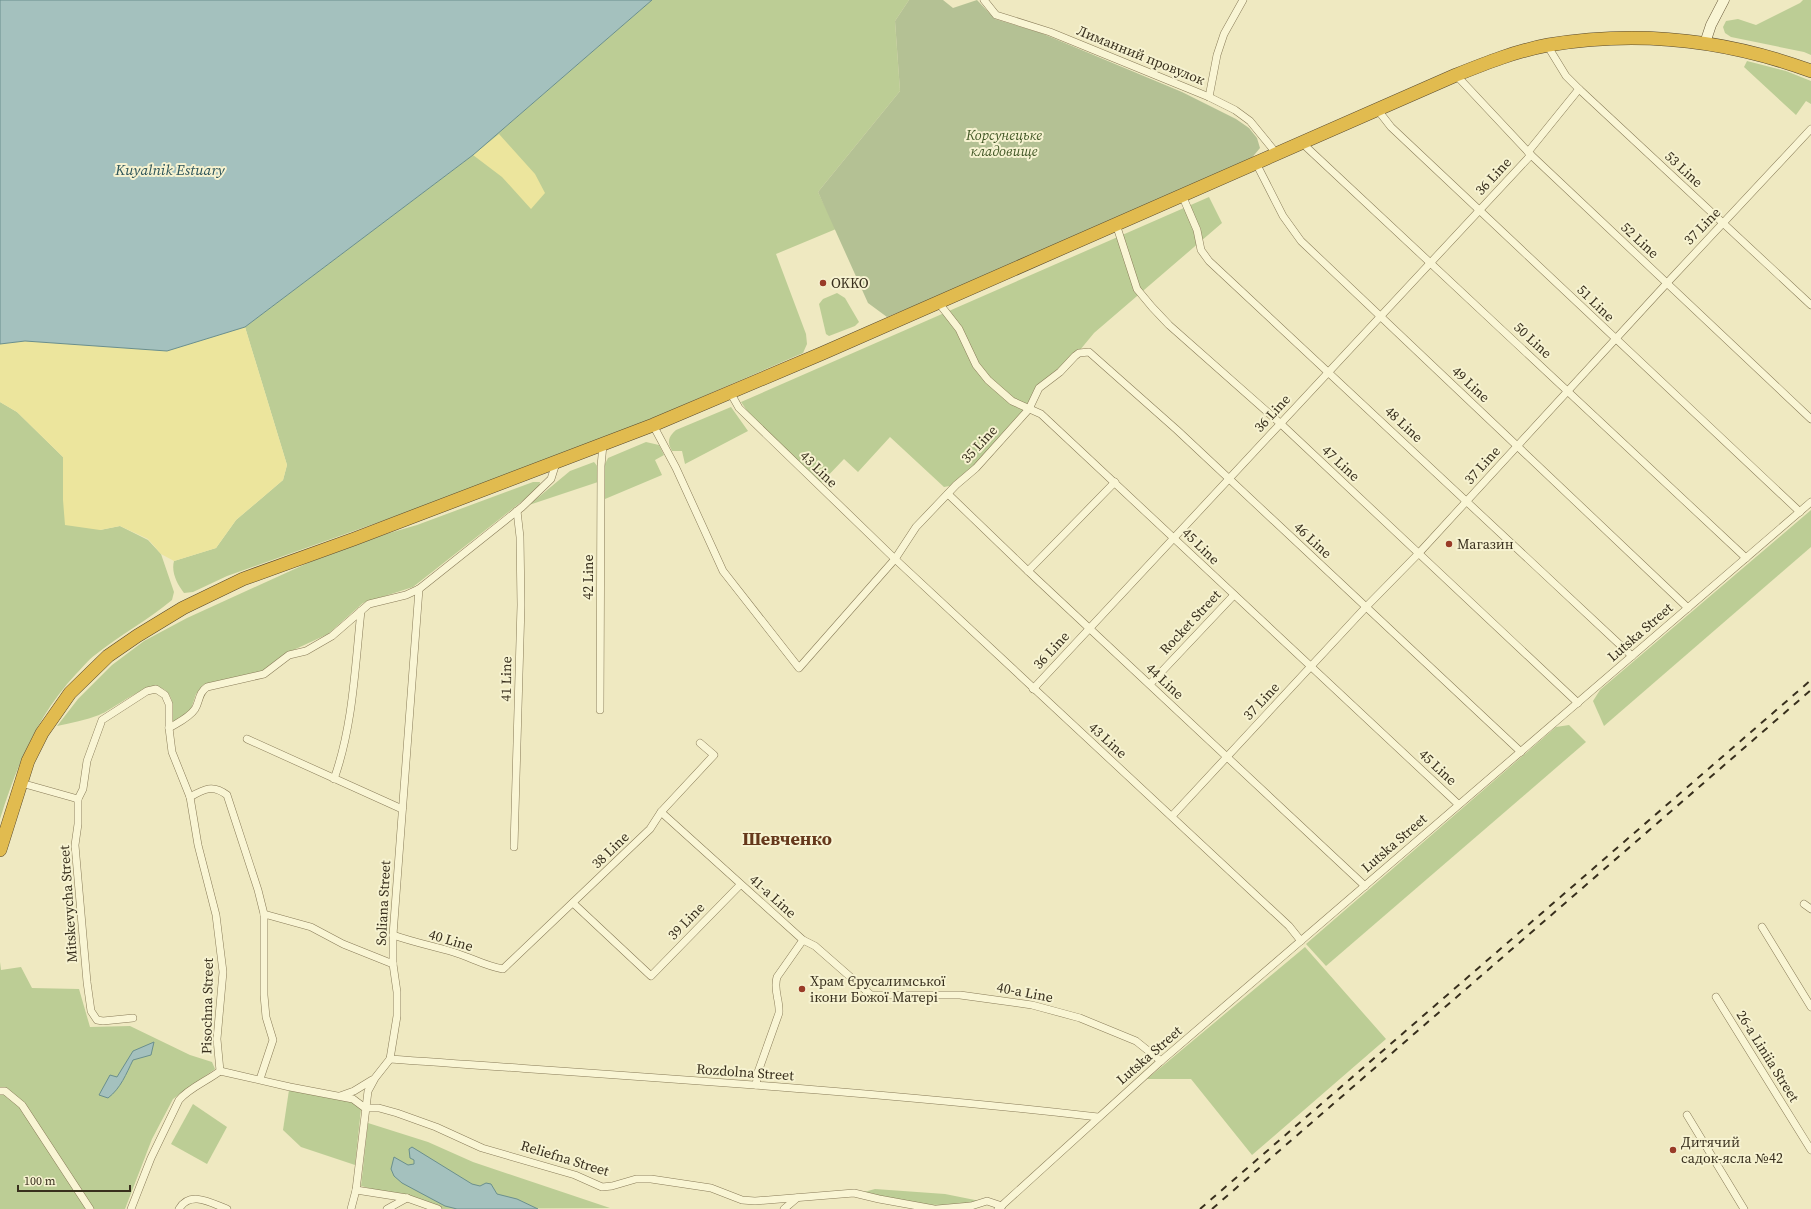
<svg xmlns="http://www.w3.org/2000/svg" width="1811" height="1209" font-family="'Source Serif 4',serif">
<style>
.green{fill:#bccd95}
.sand{fill:#ece59d}
.cemetery{fill:#b4c194}
.water{fill:#a4c1be;stroke:#6a8f8d}
.lines{fill:none;stroke-linecap:round;stroke-linejoin:round}
.street-casing{stroke:#887b58;stroke-width:8}
.secondary-casing{stroke:#6a5b3b;stroke-width:11}
.highway-casing{stroke:#56472d;stroke-width:14}
.street{stroke:#f9f5d4;stroke-width:7}
.secondary{stroke:#f9f5d4;stroke-width:10}
.highway{stroke:#e1bb4f;stroke-width:13}
.rail{stroke:#382f1d;stroke-width:2;stroke-dasharray:7 7;stroke-linecap:butt}
.poi-dot{fill:#993b27;stroke:#f6f2d0;stroke-width:1.5}
.labels{text-anchor:middle;stroke-width:4;stroke-linejoin:round;paint-order:stroke}
.street-label{font-size:14px;fill:#382f1d;stroke:#f6f2d0}
.park-label{font-size:14px;font-style:italic;fill:#3f5523;stroke:#f6f2d0}
.poi-label{font-size:14px;fill:#382f1d;stroke:#f6f2d0;text-anchor:start}
.water-label{font-size:15px;font-style:italic;fill:#2c5358;stroke:#f6f2d0}
.district-label{font-size:18px;font-weight:bold;fill:#65381b;stroke:#f6f2d0}
</style>
<rect width="100%" height="100%" fill="#efe9c1"/>
<g class="green">
<path d="M652,0H909L895,21L900,91L818,192L836,229L776,254L806,334L807,344L803,353L646,421L441,500L227,576L193,592L184,593C177,584 171,572 174,561L216,548L236,520L283,480L287,465L245,327L473,155Z"/>
<polygon points="1803,0 1811,0 1811,55 1804,52 1731,37 1725,33 1723,27 1726,21 1738,19 1756,25 1800,3"/>
<polygon points="1747,61 1786,71 1811,81 1811,104 1806,101 1796,115 1744,67"/>
<polygon points="1209,197 1222,223 1094,333 1075,356 1046,382 1034,401 956,485 944,487 890,437 858,472 844,459 821,483 750,415 741,402"/>
<polygon points="837,293 845,298 859,322 855,326 829,336 826,334 819,304 823,299"/>
<path d="M0,402L17,412L63,457L100,530L120,526L148,540L161,554L174,592L172,600C148,620 120,635 95,655C88,660 82,668 76,674C37,716 17,765 0,819Z"/>
<path d="M731,407L748,431L685,464L682,451H672C667,442 668,437 676,430Z"/>
<polygon points="646,442 659,445 664,455 655,460 662,475 605,499 604,466 608,458"/>
<polygon points="594,462 598,467 598,482 529,505 570,471"/>
<path d="M533,482H540L539,488L413,587L363,603L328,634L287,653L262,672L203,685L196,694L190,712L172,723C172,716 173,707 172,701C161,666 118,708 99,715C86,720 71,723 57,726L78,699L112,665L144,641L187,618L310,562L386,534L417,525Z"/>
<polygon points="1811,510 1811,547 1604,726 1593,701 1600,690"/>
<polygon points="1569,725 1586,742 1326,966 1306,944 1556,727"/>
<polygon points="1305,947 1386,1039 1252,1155 1191,1079 1147,1079"/>
<polygon points="0,962 1,970 21,967 32,988 79,989 90,1027 130,1026 190,1055 212,1062 215,1069 173,1099 152,1139 125,1209 0,1209"/>
<polygon points="289,1090 351,1101 361,1109 355,1165 301,1147 283,1130"/>
<polygon points="193,1104 227,1127 207,1164 171,1144"/>
<polygon points="368,1123 428,1142 473,1162 610,1208 438,1209 407,1198 361,1186"/>
<path d="M875,1189L945,1194L980,1201C943,1209 901,1204 864,1192Z"/>
</g>
<g class="sand">
<polygon points="499,134 535,174 545,193 531,209 502,177 473,155"/>
<polygon points="245,327 287,465 283,480 236,520 216,548 174,561 161,554 148,539 120,526 100,530 65,525 63,500 63,457 17,412 0,402 0,344 25,341 167,351"/>
</g>
<polygon class="cemetery" points="909,0 943,0 953,8 977,0 995,19 1041,33 1182,92 1236,119 1249,128 1257,138 1260,148 1250,160 1055,248 887,317 868,303 818,192 900,91 895,21"/>
<g class="water">
<polygon points="0,0 652,0 473,155 245,327 167,351 25,341 0,344"/>
<path d="M154,1042L151,1055L133,1060C126,1074 121,1088 108,1098L99,1095L110,1075L117,1077L133,1051Z"/>
<polygon points="412,1147 472,1184 480,1186 486,1183 491,1184 497,1194 517,1199 538,1209 457,1209 445,1206 402,1183 394,1176 391,1169 394,1157 408,1165 414,1164 414,1160 410,1158 409,1149"/>
</g>
<g class="lines">
<g class="street-casing">
<g id="street">
<polyline points="984,0 996,15 1050,32 1209,97 1235,110 1250,121 1277,154"/>
<polyline points="1547,45 1566,76 1579,89 1811,305"/>
<polyline points="1456,75 1531,155 1811,419"/>
<polyline points="1209,97 1217,55 1224,34 1243,0"/>
<polyline points="1377,109 1391,127 1800,512"/>
<polyline points="1302,143 1746,558"/>
<polyline points="1528,152 1579,89"/>
<polyline points="1256,163 1283,216 1301,241 1688,608"/>
<polyline points="1182,195 1197,230 1201,250 1209,261 1632,656"/>
<polyline points="1116,224 1137,289 1152,307 1169,325 1281,424 1578,703"/>
<polyline points="938,302 959,329 976,365 988,380 1012,401 1041,414 1458,804"/>
<polyline points="730,392 739,408 895,559 1289,926 1301,941"/>
<polyline points="653,425 676,468 723,571 799,668 895,559 916,527 956,485 976,468 1029,409 1039,388 1060,372 1075,356 1079,353 1089,352 1177,430 1521,752"/>
<polyline points="948,494 1028,571 1365,886"/>
<polyline points="1028,571 1115,482"/>
<polyline points="1150,684 1234,595"/>
<polyline points="1033,689 1531,155"/>
<polyline points="600,710 601,466 603,445"/>
<path d="M169,728C177,723 189,718 195,709C200,701 198,693 207,687L264,674L289,655L306,651L332,636L369,604L406,595L419,589L522,507L551,479L556,463"/>
<polyline points="247,739 402,809"/>
<path d="M334,779C353,726 355,667 361,611"/>
<polyline points="21,783 78,799"/>
<path d="M190,797C204,789 213,784 227,795L258,890L264,914V995L266,1017L273,1040L260,1079"/>
<polyline points="661,812 803,940 815,946 871,995 960,995 1032,1005 1080,1018 1136,1041 1161,1061"/>
<polyline points="1172,816 1366,607 1419,553 1667,283 1811,129"/>
<polyline points="514,847 521,605 520,537 517,511"/>
<polyline points="573,903 651,976 740,885"/>
<polyline points="1804,904 1811,909"/>
<polyline points="264,914 311,927 343,944 393,964"/>
<polyline points="1762,927 1811,1007"/>
<path d="M393,935C413,942 432,946 453,952C470,957 485,966 503,969L650,829L661,812L714,755L700,743"/>
<polyline points="1716,997 1811,1150"/>
<path d="M390,1059C626,1076 863,1090 1098,1117"/>
<polyline points="220,1071 290,1087 353,1099 365,1108 379,1108 397,1113 436,1127 482,1148 575,1175 602,1187 612,1186 636,1179 651,1179 711,1188 742,1200 755,1201 854,1193 879,1199 934,1209"/>
<path d="M756,1085L758,1072L779,1013C780,1000 773,990 777,977L803,940"/>
<polyline points="0,1091 5,1091 22,1105 90,1209"/>
<polyline points="340,1096 354,1091 372,1080"/>
<polyline points="1687,1115 1744,1209"/>
<polyline points="356,1190 407,1198 438,1209"/>
<path d="M131,1209L151,1158L179,1100C189,1088 207,1081 220,1071L217,1039L223,972L216,915L198,845L190,797L172,752L169,728V704L165,695L156,689L147,691L102,720L87,761L83,789L78,799V824L75,845L87,982L91,1011L97,1020L103,1021L133,1018"/>
<path d="M179,1209C190,1190 211,1203 227,1209"/>
<polyline points="351,1209 356,1190 368,1091 375,1078 390,1059 397,1016 397,992 393,964 393,935 419,589"/>
<polyline points="387,1209 407,1198"/>
<polyline points="784,1209 797,1198"/>
<polyline points="937,1209 971,1206 987,1201 1002,1206"/>
<polyline points="998,1209 1161,1061 1811,502"/>
</g>
</g>
<g class="secondary-casing">
<polyline id="secondary" points="1705,43 1711,25 1724,0"/>
</g>
<g class="highway-casing">
<path id="highway" d="M0,850L28,761L42,733L70,693L108,656L137,636L183,608L243,579L354,539L653,425L823,353L1456,75C1486,63 1516,51 1548,45C1637,30 1727,40 1811,71"/>
</g>
<use href="#street" class="street"/>
<use href="#secondary" class="secondary"/>
<use href="#highway" class="highway"/>
<g class="rail">
<polyline points="1200,1209 1811,680"/>
<polyline points="1212,1209 1811,690"/>
</g>
</g>
<g class="poi-dot">
<circle cx="823" cy="283" r="4"/>
<circle cx="1449" cy="544" r="4"/>
<circle cx="802" cy="989" r="4"/>
<circle cx="1673" cy="1150" r="4"/>
</g>
<g class="labels">
<g class="street-label">
<text transform="translate(1141 55) rotate(22)" y="5">Лиманний провулок</text>
<text transform="translate(1684 169) rotate(43)" y="5">53 Line</text>
<text transform="translate(1493 176) rotate(-47)" y="5">36 Line</text>
<text transform="translate(1702 226) rotate(-46)" y="5">37 Line</text>
<text transform="translate(1640 240) rotate(43)" y="5">52 Line</text>
<text transform="translate(1596 303) rotate(44)" y="5">51 Line</text>
<text transform="translate(1533 340) rotate(43)" y="5">50 Line</text>
<text transform="translate(1471 384) rotate(43)" y="5">49 Line</text>
<text transform="translate(1272 413) rotate(-47)" y="5">36 Line</text>
<text transform="translate(1404 424) rotate(43)" y="5">48 Line</text>
<text transform="translate(979 444) rotate(-47)" y="5">35 Line</text>
<text transform="translate(1341 463) rotate(43)" y="5">47 Line</text>
<text transform="translate(1482 465) rotate(-48)" y="5">37 Line</text>
<text transform="translate(819 469) rotate(44)" y="5">43 Line</text>
<text transform="translate(1313 540) rotate(43)" y="5">46 Line</text>
<text transform="translate(1201 546) rotate(44)" y="5">45 Line</text>
<text transform="translate(588 577) rotate(-90)" y="5">42 Line</text>
<text transform="translate(1190 622) rotate(-47)" y="5">Rocket Street</text>
<text transform="translate(1640 632) rotate(-41)" y="5">Lutska Street</text>
<text transform="translate(1051 650) rotate(-47)" y="5">36 Line</text>
<text transform="translate(506 679) rotate(-89)" y="5">41 Line</text>
<text transform="translate(1165 681) rotate(43)" y="5">44 Line</text>
<text transform="translate(1261 701) rotate(-47)" y="5">37 Line</text>
<text transform="translate(1108 740) rotate(42)" y="5">43 Line</text>
<text transform="translate(1438 767) rotate(43)" y="5">45 Line</text>
<text transform="translate(1394 843) rotate(-41)" y="5">Lutska Street</text>
<text transform="translate(610 850) rotate(-44)" y="5">38 Line</text>
<text transform="translate(773 896) rotate(42)" y="5">41-a Line</text>
<text transform="translate(383 903) rotate(-87)" y="5">Soliana Street</text>
<text transform="translate(68 904) rotate(-94)" y="5">Mitskevycha Street</text>
<text transform="translate(686 921) rotate(-46)" y="5">39 Line</text>
<text transform="translate(451 940) rotate(17)" y="5">40 Line</text>
<text transform="translate(1025 992) rotate(11)" y="5">40-a Line</text>
<text transform="translate(207 1006) rotate(-89)" y="5">Pisochna Street</text>
<text transform="translate(1149 1055) rotate(-41)" y="5">Lutska Street</text>
<text transform="translate(1768 1056) rotate(58)" y="5">26-a Liniia Street</text>
<text transform="translate(745 1072) rotate(4)" y="5">Rozdolna Street</text>
<text transform="translate(565 1158) rotate(17)" y="5">Reliefna Street</text>
</g>
<g class="park-label">
<text x="1004" y="140">Корсунецьке<tspan x="1004" dy="16">кладовище</tspan></text>
</g>
<g class="poi-label">
<text x="831" y="288">OKKO</text>
<text x="1457" y="549">Магазин</text>
<text x="810" y="986">Храм Єрусалимської<tspan x="810" dy="16">ікони Божої Матері</tspan></text>
<text x="1681" y="1147">Дитячий<tspan x="1681" dy="16">садок-ясла №42</tspan></text>
</g>
<g class="water-label">
<text x="170" y="175">Kuyalnik Estuary</text>
</g>
<g class="district-label">
<text x="787" y="845">Шевченко</text>
</g>
</g>
<path d="M18 1185v6h112v-6" fill="none" stroke="#382f1d" stroke-width="2"/>
<text x="24" y="1185" font-size="12" fill="#382f1d" stroke="#f6f2d0" stroke-width="3" paint-order="stroke">100 m</text>
</svg>
